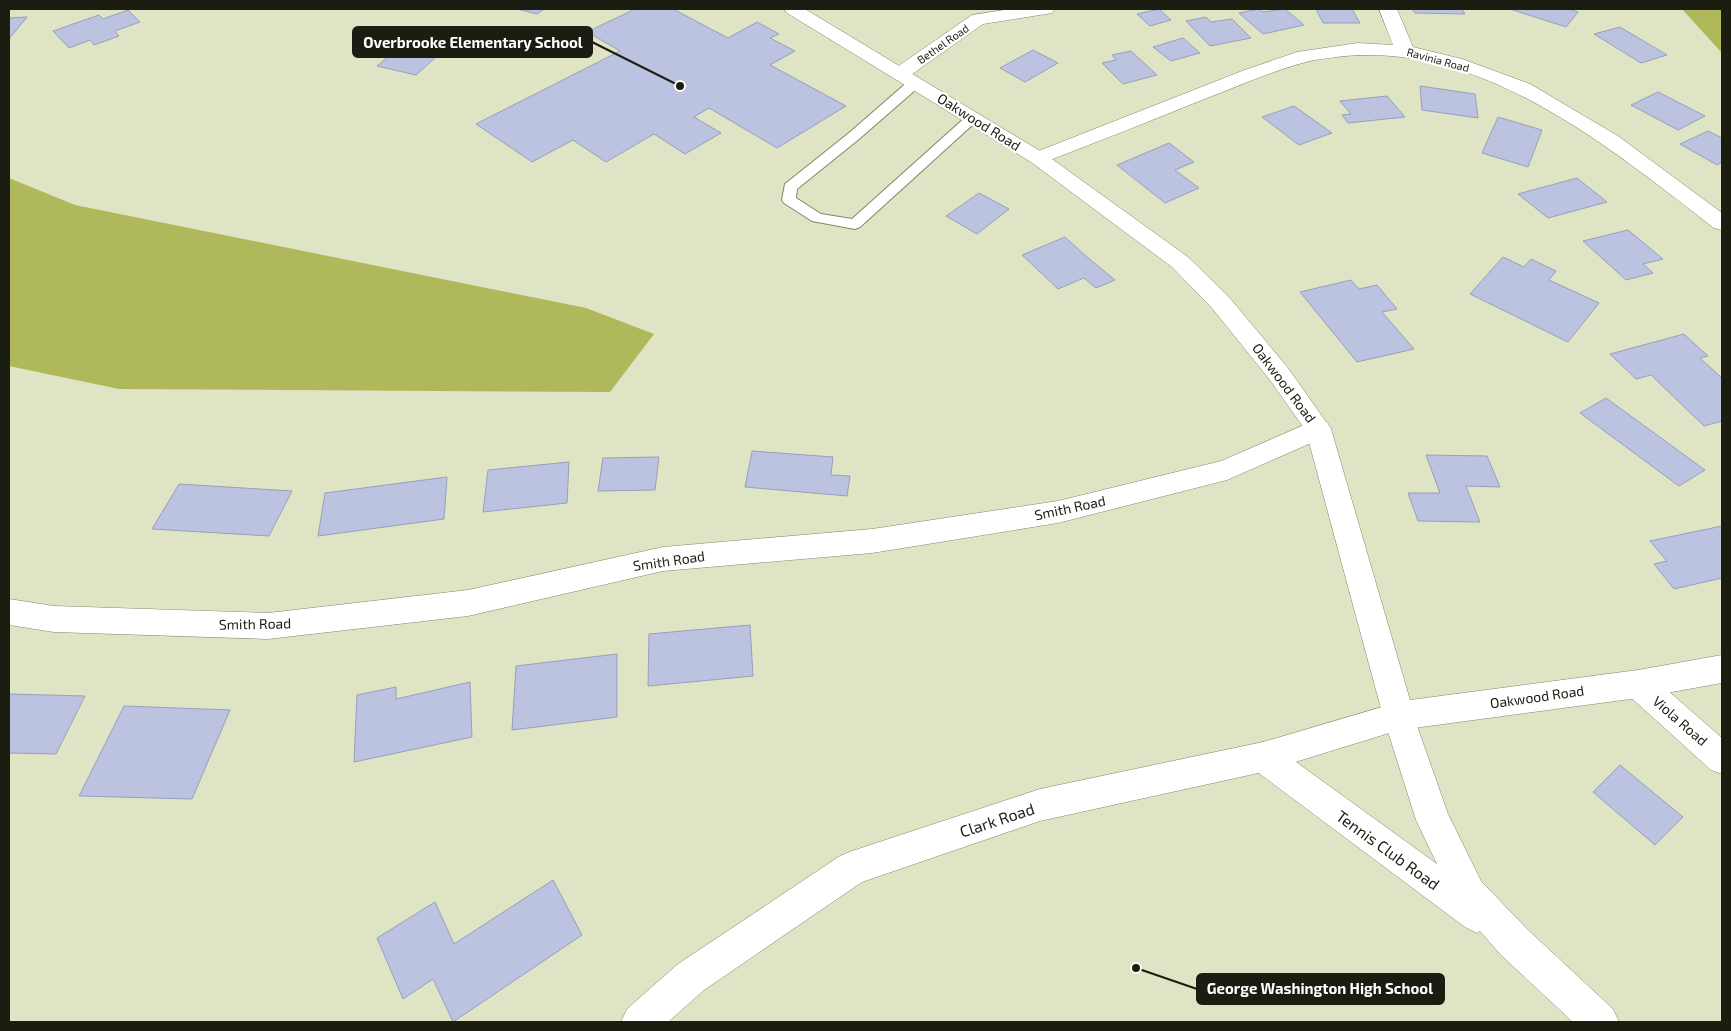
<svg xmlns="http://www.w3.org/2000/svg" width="1731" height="1031" font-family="'Exo 2',sans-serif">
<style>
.green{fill:#afb95c}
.building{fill:#bbc3e0;stroke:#989fbc}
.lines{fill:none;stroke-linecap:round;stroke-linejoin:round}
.service-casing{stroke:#83876a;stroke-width:2}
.minor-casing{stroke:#83876a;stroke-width:1}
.tertiary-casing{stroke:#83876a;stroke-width:1}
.secondary-casing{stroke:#83876a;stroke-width:1}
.service{fill:#fff;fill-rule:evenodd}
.minor{fill:#fff;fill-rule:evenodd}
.tertiary{fill:#fff;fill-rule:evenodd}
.secondary{fill:#fff;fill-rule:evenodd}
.labels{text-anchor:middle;stroke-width:4.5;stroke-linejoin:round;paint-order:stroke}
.far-street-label{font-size:11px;fill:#1b1d11;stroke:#fff}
.street-label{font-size:14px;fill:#1b1d11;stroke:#fff}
.near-street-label{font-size:16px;fill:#1b1d11;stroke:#fff}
.leader{fill:none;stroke:#1b1d11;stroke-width:2}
.callout-dot{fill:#1b1d11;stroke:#fff;stroke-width:2}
.callout{fill:#1b1d11;stroke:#1b1d11;stroke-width:2}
.callout-label{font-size:15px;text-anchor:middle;font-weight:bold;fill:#fff}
</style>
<rect width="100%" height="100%" fill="#dfe4c4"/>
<g class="green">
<polygon points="1682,9 1722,9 1722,53"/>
<polygon points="9,178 75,205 586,308 654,334 610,392 119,389 9,366"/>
</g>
<g class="building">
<polygon points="517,9 544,9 537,14"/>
<polygon points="635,9 673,9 728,38 757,22 779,34 770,38 795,51 770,65 846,106 777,148 709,108 694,117 721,133 685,154 654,134 606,162 573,140 532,162 476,124 620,51 587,32"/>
<polygon points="1159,9 1171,20 1150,26 1137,14"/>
<polygon points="1259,9 1263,12 1285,9 1304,25 1263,34 1239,13"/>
<polygon points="1316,9 1352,9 1360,23 1323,23"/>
<polygon points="1412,9 1462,9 1465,14 1415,13"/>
<polygon points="1510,9 1568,9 1578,12 1566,27"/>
<polygon points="128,10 140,22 115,31 119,36 94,45 90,40 69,48 53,31 99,15 103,19"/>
<polygon points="27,17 9,39 9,18"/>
<polygon points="1206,17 1211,22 1232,19 1251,38 1210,46 1186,21"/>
<polygon points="1620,27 1667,55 1641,63 1594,34"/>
<polygon points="420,30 457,38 416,75 377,66"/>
<polygon points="1183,38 1200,53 1171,61 1153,47"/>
<polygon points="1033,50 1058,63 1025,82 1000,68"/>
<polygon points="1131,51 1157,75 1123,84 1102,63 1116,60 1112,55"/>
<polygon points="1420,86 1475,94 1478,118 1422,110"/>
<polygon points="1658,92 1705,116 1678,130 1631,105"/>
<polygon points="1387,96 1405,117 1348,123 1342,115 1351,114 1340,101"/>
<polygon points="1294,106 1332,133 1299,145 1262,117"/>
<polygon points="1498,117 1542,130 1528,167 1482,153"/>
<polygon points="1708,131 1722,138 1722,162 1717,165 1680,144"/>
<polygon points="1169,143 1194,162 1175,170 1199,188 1165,203 1117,165"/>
<polygon points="1577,178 1607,202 1548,218 1518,194"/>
<polygon points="979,193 1009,209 977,234 946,216"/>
<polygon points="1628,230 1663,259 1643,264 1653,273 1626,280 1583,241"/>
<polygon points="1065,237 1087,257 1115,280 1096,288 1084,278 1058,289 1022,255"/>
<polygon points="1503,257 1524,267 1531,259 1556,271 1549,280 1599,303 1568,342 1470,294"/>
<polygon points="1351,280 1359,289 1377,285 1397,309 1382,312 1414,349 1357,362 1300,292"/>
<polygon points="1684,334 1708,356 1700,358 1722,378 1722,421 1704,426 1651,375 1636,379 1610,354"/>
<polygon points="1606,398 1705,470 1679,486 1580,413"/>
<polygon points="752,451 833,457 831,475 850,476 847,496 745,487"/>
<polygon points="1426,455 1487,456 1500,487 1466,486 1480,522 1418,521 1408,493 1440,493"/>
<polygon points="659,457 655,490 598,491 603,458"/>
<polygon points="569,462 567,503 483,512 488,470"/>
<polygon points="447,477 444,519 318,536 325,493"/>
<polygon points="179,484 292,491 269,536 152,529"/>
<polygon points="1722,526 1722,578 1674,589 1654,564 1667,561 1650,541"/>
<polygon points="750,625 753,676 648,686 649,634"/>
<polygon points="617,654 617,717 512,730 516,666"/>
<polygon points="470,682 472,737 354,762 357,695 396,687 396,699"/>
<polygon points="9,694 85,696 56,754 9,753"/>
<polygon points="124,706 230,710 192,799 79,796"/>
<polygon points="1620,765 1683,817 1655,845 1593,792"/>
<polygon points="553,880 582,935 453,1022 433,979 403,999 377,938 435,902 454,944"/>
</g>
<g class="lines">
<g class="service-casing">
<polygon id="service" points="916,78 923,82 921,85 859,139 797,189 796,198 821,214 852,219 968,115 978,115 980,118 860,227 855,229 812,221 784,203 782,200 785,184 849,133 911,79"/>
</g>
<g class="minor-casing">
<g id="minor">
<polygon points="1011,9 1055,9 1052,13 1046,14 983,24 908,77 901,79 894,77 892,73 894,69 972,15"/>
<path d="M1379,9H1397L1413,47L1462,59L1530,84L1618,136L1722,213V230L1714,228C1607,146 1480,39 1336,57C1326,59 1315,59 1306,62C1272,71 1239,86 1207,98C1153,120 1099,141 1045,162L1038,164L1031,162L1028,158L1031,154L1242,71L1297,52L1358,43L1393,45Z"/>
<polygon points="1638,670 1649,674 1722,738 1722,774 1711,770 1627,694 1623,684 1627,674"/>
<polygon points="1399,702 1410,706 1448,814 1481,881 1527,929 1613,1009 1619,1022 1573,1022 1501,955 1480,931 1477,933 1465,927 1252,768 1247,757 1252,746 1263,742 1274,746 1437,864 1416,820 1383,716 1388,706"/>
</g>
</g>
<g class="tertiary-casing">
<g id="tertiary">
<polygon points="1318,419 1327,422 1331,429 1327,436 1227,480 1058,523 872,553 663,571 468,616 268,639 54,632 9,625 9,599 54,606 268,613 468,590 663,547 872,529 1058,501 1221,461"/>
<polygon points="1399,702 1410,706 1415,716 1410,726 1399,730 1263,772 1040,821 862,882 704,990 668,1022 621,1022 627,1009 678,964 840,856 852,851 1040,789 1263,742"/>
</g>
</g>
<g class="secondary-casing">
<polygon id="secondary" points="784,9 805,9 1045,154 1188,257 1228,296 1288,368 1331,429 1410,700 1638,670 1722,655 1722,683 1638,698 1399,730 1388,726 1383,716 1306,431 1270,380 1212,308 1172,267 1031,162 787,13"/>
</g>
<use href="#service" class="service"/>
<use href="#minor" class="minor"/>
<use href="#tertiary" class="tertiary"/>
<use href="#secondary" class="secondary"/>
</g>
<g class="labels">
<g class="far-street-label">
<text transform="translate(943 44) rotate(-35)" y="4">Bethel Road</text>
<text transform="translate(1438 60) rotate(15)" y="4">Ravinia Road</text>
</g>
<g class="street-label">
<text transform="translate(979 122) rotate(32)" y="5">Oakwood Road</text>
<text transform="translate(1284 383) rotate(53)" y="5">Oakwood Road</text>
<text transform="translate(1070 508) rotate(-12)" y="5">Smith Road</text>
<text transform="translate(669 561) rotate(-8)" y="5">Smith Road</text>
<text transform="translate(255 624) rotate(-1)" y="5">Smith Road</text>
<text transform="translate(1537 697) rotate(-8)" y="5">Oakwood Road</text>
<text transform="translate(1680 721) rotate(41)" y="5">Viola Road</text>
</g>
<g class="near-street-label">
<text transform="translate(997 820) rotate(-18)" y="6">Clark Road</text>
<text transform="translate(1388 850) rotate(36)" y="6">Tennis Club Road</text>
</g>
</g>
<path class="leader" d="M680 86L592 42M1136 968L1197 989"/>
<g class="callout-dot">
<circle cx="680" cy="86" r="5"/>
<circle cx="1136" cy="968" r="5"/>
</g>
<g class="callout">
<rect x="353" y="27" width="239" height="30" rx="5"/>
<rect x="1197" y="974" width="247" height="30" rx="5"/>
</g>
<g class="callout-label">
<text x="473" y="48">Overbrooke Elementary School</text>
<text x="1320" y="994">George Washington High School</text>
</g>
<rect width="1731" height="1031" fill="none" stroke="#1b1d11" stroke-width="20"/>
</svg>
